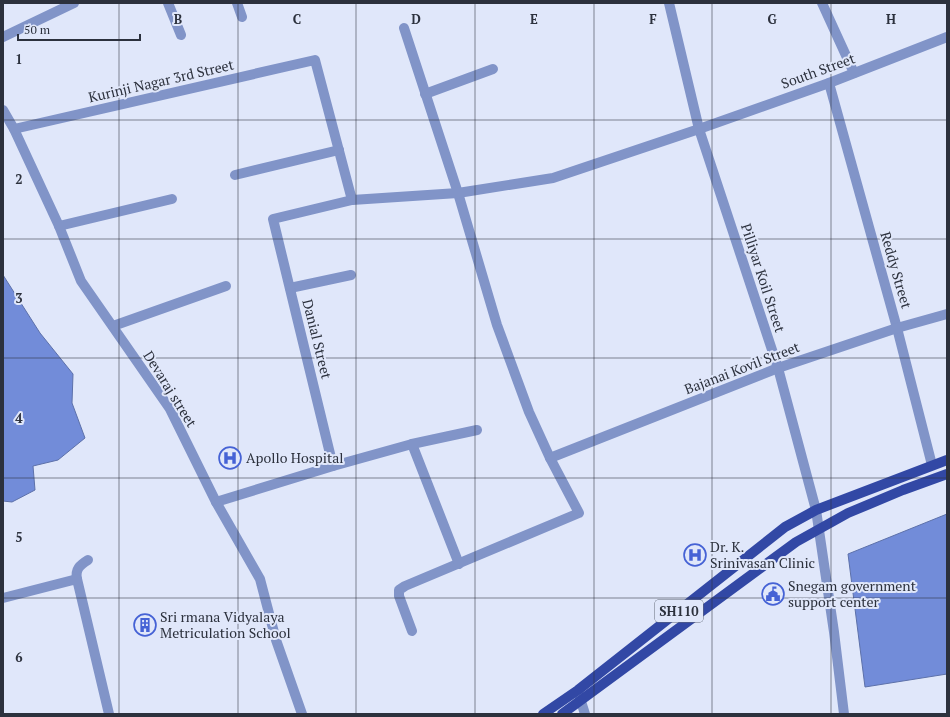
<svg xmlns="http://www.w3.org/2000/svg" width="950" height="717" font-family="'PT Serif',serif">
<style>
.water{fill:#728cd9;stroke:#5d71aa}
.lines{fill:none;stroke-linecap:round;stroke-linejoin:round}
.minor{stroke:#8194c8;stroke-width:10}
.primary{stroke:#3248a5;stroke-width:10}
.grid{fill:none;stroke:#2c313d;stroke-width:1;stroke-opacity:0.55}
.labels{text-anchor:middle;stroke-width:4;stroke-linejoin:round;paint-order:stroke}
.shield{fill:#e0e7fa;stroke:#626876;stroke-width:1}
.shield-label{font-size:13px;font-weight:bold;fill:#2c313d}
.street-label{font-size:14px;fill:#2c313d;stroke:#e0e7fa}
.poi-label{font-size:14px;fill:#2c313d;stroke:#e0e7fa;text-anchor:start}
.grid-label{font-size:13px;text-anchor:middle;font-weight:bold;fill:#2c313d;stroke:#e0e7fa;stroke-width:4;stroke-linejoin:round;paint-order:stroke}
</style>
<rect width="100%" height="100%" fill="#e0e7fa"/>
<g class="water">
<polygon points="3,275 40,333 73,374 72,403 85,438 58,460 33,466 35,490 12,502 3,501"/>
<polygon points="947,514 947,674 865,687 848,554"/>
</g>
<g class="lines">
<g class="minor">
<polyline points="168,3 181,35"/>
<polyline points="237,3 242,17"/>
<polyline points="669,3 699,129 778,368 816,510 834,632 844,714"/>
<polyline points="822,3 854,73"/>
<polyline points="404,28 458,193 497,325 529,412 550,458 579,513 405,586 399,590 399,596 412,631"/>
<polyline points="3,37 74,3"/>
<polyline points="829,83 897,328 932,465"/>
<polyline points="425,94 493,69"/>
<polyline points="3,110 14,129 59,226 81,281 170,409 216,502 260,579 276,640 302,714"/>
<polyline points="14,129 315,60 352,200"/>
<polyline points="235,175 339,150"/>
<polyline points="59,226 172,199"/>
<polyline points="290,288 351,275"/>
<polyline points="113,326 226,286"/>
<polyline points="412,444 459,564"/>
<polyline points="550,458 778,368 897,328 947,314"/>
<polyline points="333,466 273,219 352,200 458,193 553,178 699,129 829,83 947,37"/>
<polyline points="216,502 333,466 412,444 477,430"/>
<path d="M77,579C75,569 80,565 88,560"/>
<polyline points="3,598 77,579 109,714"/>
<polyline points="578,692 585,714"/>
</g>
<g class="primary">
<polyline points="543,714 578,690 785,527 816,510 947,460"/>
<polyline points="562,714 796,542 848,513 903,490 947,474"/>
</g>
</g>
<path class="grid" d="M119,3V714M238,3V714M356,3V714M475,3V714M594,3V714M712,3V714M831,3V714M3,120H947M3,239H947M3,358H947M3,478H947M3,598H947"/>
<defs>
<g id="hospital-ring" transform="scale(1.15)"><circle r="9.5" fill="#e0e7fa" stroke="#4562d5" stroke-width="1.5"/><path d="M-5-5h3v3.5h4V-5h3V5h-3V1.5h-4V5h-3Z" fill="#4562d5"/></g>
<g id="civic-ring" transform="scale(1.15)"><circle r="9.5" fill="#e0e7fa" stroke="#4562d5" stroke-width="1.5"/><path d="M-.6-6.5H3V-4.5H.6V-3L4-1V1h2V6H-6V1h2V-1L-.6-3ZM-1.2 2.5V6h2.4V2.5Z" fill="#4562d5"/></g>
<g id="building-ring" transform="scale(1.15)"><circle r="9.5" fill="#e0e7fa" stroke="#4562d5" stroke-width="1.5"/><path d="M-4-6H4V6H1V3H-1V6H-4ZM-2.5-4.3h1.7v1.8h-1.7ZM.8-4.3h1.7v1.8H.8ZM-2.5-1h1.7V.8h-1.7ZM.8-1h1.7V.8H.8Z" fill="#4562d5"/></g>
</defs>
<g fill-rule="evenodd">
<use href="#hospital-ring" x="230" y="458"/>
<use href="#hospital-ring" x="695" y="555"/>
<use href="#civic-ring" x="773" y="594"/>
<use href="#building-ring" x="145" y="625"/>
</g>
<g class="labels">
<rect class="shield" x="655" y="600" width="48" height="22" rx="3"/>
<g class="shield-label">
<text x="679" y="616">SH110</text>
</g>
<g class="street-label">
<text transform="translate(818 71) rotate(-20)" y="5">South Street</text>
<text transform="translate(161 81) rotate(-13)" y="5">Kurinji Nagar 3rd Street</text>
<text transform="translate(896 270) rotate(74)" y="5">Reddy Street</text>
<text transform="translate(763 278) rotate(72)" y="5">Pilliyar Koil Street</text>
<text transform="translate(317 339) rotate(76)" y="5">Danial Street</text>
<text transform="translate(742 368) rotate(-21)" y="5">Bajanai Kovil Street</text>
<text transform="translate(170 389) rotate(58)" y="5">Devaraj street</text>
</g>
<g class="poi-label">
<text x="246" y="463">Apollo Hospital</text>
<text x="710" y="552">Dr. K.<tspan x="710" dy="16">Srinivasan Clinic</tspan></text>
<text x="788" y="591">Snegam government<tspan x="788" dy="16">support center</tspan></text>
<text x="160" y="622">Sri rmana Vidyalaya<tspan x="160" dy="16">Metriculation School</tspan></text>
</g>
</g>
<g class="grid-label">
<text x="178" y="24">B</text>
<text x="297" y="24">C</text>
<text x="416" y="24">D</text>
<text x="534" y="24">E</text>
<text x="653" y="24">F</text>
<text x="772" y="24">G</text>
<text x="891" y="24">H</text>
<text x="19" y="64">1</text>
<text x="19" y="184">2</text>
<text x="19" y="303">3</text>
<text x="19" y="423">4</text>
<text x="19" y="542">5</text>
<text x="19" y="662">6</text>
</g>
<rect width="950" height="717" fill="none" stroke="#2c313d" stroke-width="8"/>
<path d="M18 34v6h122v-6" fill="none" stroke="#2c313d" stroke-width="2"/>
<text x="24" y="34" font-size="12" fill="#2c313d" stroke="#e0e7fa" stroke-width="3" paint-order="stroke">50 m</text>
</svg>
